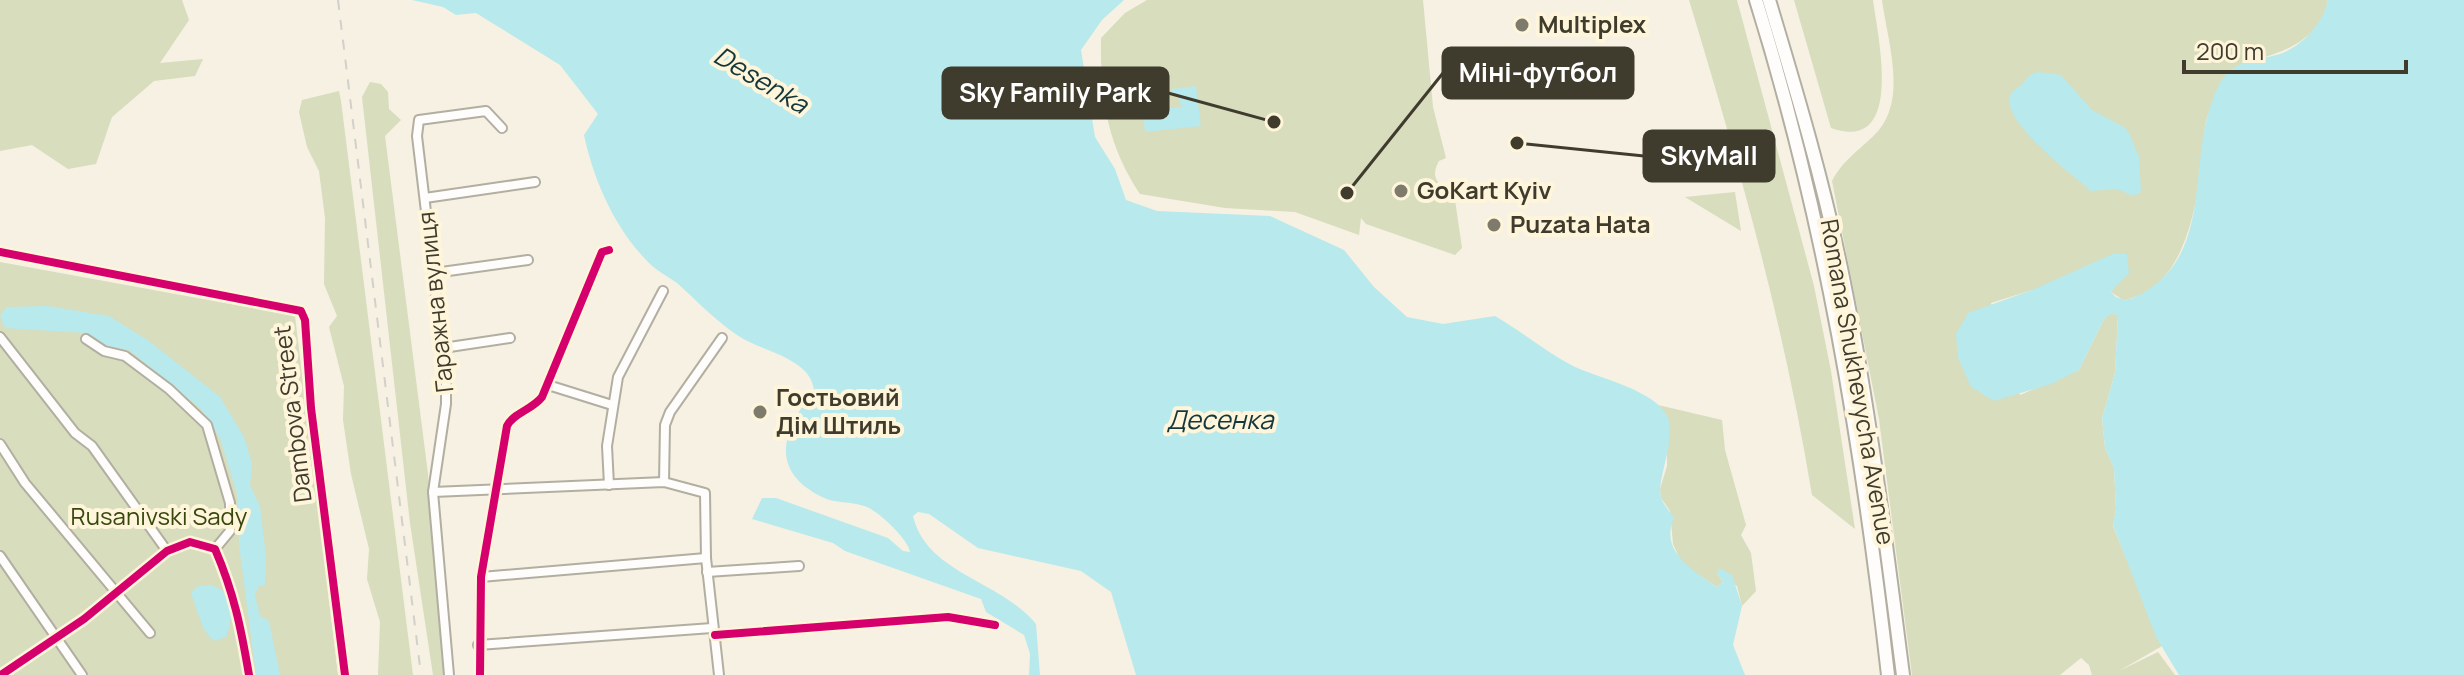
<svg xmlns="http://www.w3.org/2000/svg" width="2464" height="675" font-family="Manrope,sans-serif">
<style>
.green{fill:#d7ddbd}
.water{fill:#b8e9ec}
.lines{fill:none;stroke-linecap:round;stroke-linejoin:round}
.street-casing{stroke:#b2aea1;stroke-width:12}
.primary-casing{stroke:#b2aea1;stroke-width:16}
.street{stroke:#fefdfb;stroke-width:8}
.primary{stroke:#fefdfb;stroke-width:12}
.rail{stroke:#d1d0cb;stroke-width:2;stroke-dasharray:10 10;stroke-linecap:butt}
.cycleway-casing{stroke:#fef5da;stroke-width:13}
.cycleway{stroke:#d6006c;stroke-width:8}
.poi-dot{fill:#7f7b6c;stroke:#fef5da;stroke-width:3}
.labels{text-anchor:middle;stroke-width:8;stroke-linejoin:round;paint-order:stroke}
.poi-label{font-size:24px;font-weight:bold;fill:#3f3b2d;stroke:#fef5da;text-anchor:start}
.street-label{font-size:24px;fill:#3f3b2d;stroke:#fef5da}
.park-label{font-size:24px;fill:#38470d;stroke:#fef5da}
.water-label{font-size:26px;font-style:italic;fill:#14373b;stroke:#fef5da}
.leader{fill:none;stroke:#3f3b2d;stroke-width:3}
.callout-dot{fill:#3f3b2d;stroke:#fef5da;stroke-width:3}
.callout{fill:#3f3b2d;stroke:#3f3b2d;stroke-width:3}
.callout-label{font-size:26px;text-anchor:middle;font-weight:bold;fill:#fff}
</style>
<rect width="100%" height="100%" fill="#f6f1e2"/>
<g class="green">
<polygon points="0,0 182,0 189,20 160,63 203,59 195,76 154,81 112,117 96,164 68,169 32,145 0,151"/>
<path d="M1147,0H1423L1433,107L1446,158L1439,161C1427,182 1445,186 1455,200L1462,248L1455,255L1366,224L1361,218L1359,235L1295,212L1225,208L1140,194C1107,144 1100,98 1101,38L1125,13Z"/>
<path d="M1689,0H1737L1814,286L1831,371L1855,529L1812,495C1784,324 1739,165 1689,0Z"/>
<path d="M1794,0H1873C1878,38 1905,154 1831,128Z"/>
<path d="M1882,0H2328C2320,41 2281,54 2246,62C2234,78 2217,94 2209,112C2203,124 2204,146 2202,160C2196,210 2184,290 2123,300L2111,292L2118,281L2032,290L1991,303L2020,395L2079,370L2104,319L2111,313L2118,315L2115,373L2102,418L2105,448L2114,468L2116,509L2113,526L2162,646L2119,671L2158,652L2175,675H2092L2089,665L2081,658L2060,675H1912L1879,419L1832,181C1843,159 1863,148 1879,130C1907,96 1887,39 1882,0Z"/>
<polygon points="370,82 381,84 388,92 389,109 401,120 385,136 428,474 445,675 433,675 410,523 362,97"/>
<polygon points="339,91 341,101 413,675 378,675 380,622 367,579 369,549 351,474 343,420 344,386 329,327 337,316 324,284 325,218 319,171 307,147 299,112 302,100"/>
<polygon points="1735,192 1741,231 1685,197"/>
<polygon points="0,262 295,316 338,675 0,675"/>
<polygon points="1658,405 1722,420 1725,450 1746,525 1741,535 1751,553 1756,591 1742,606 1737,586 1717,573 1723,582 1717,587 1682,564 1673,544 1670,511 1661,498 1660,489 1667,466 1667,416"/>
</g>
<g class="water">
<path d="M412,0H1124L1102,20L1081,50L1095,137L1115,169L1126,200L1157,211L1270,216L1344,250L1374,287L1407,317L1443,324L1495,316C1521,331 1546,352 1573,366C1597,378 1657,390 1668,418C1676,441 1656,482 1661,497C1663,505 1670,511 1674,518C1659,551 1693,571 1717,587L1723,582L1717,573L1719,568L1732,575L1742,606L1733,645L1745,675H1136L1111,592L1081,571L978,548L929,514L918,512L913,516C927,574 1000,580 1036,624L1040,675H1029L1030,654L1024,635L986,612L981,599L845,551L833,543L752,519L762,498H776L888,538L903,551L910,552C909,540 877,509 864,506C850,501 836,504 822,497C766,469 785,428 814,390C810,357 761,352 737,335C715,320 697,301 677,283C669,277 659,272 651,265C616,231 594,182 584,135L598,114L560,65L476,13L456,15L443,7Z"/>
<path d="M2328,0H2464V675H2179L2156,637L2113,525L2116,509L2114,469L2105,448L2102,418L2115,373L2118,315L2111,314L2104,319L2079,370L2051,384L1994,401L1971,387L1958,358L1956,334L1968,313L2032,290L2115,253L2127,254L2129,273L2111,292L2116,297C2129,303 2138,296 2149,289C2210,249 2190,166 2210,108C2214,96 2219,79 2230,71C2243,60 2260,59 2276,55C2300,49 2323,24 2328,0Z"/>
<path d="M2039,72L2061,75L2092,110L2124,127L2129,133L2139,157L2141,192L2133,196L2117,189L2091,191C2075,177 1996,118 2011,93C2011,93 2019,86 2020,86C2028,78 2028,74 2039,72Z"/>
<polygon points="1196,86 1201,126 1145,132 1141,93 1167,89 1167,97 1160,98 1162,109 1181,107 1179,96 1172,96 1171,89"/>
<polygon points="48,306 109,316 149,341 220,397 244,437 252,463 250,485 260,506 266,558 265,585 259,586 255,595 260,616 269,621 280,675 256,675 239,545 237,494 220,438 211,424 200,408 129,350 105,346 86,333 5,328 0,316 6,307"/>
<path d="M205,585C234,585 235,615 226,637L213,641L203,628L191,593L196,587Z"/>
</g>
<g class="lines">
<g class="street-casing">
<g id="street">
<polyline points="425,198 535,182"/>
<polyline points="0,252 301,311 305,320 311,408 345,675"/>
<polyline points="434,273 528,260"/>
<polyline points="0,337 75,433 92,446 167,551"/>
<polyline points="86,339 104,351 125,356 169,389 207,425 230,503 230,531 215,549"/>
<polyline points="443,348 510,338"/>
<polyline points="548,385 612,405"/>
<polyline points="0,444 25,483 150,633"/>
<polyline points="664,482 665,425 670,412 722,338"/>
<polyline points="609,485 607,446 618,377 663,291"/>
<polyline points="433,492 664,482 705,493 706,558 719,675"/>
<polyline points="0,556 82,675"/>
<polyline points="707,572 799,566"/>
<polyline points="481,577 706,558"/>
<polyline points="715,635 948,617 995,625"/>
<polyline points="478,645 712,628"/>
<path d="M1,675L84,619L167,551L190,542L215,549C234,593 241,628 249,675"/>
<polyline points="449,675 433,492 446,404 446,380 417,136 419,120 486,111 502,128"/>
<path d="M480,675L481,577L507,426C513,413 532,410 542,397L602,252L609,250"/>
</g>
</g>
<g class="primary-casing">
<g id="primary">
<path d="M1756,0C1825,221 1862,446 1888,675"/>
<path d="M1769,0C1797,93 1825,187 1844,283C1870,412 1886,544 1903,675"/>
</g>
</g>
<use href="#street" class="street"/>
<use href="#primary" class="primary"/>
<polyline class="rail" points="338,0 421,675"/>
<g class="cycleway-casing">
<g id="cycleway">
<polyline points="0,252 301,311 305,320 311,408 345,675"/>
<polyline points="715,635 948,617 995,625"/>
<path d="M1,675L84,619L167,551L190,542L215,549C234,593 241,628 249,675"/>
<path d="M480,675L481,577L507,426C513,413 532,410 542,397L602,252L609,250"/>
</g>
</g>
<use href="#cycleway" class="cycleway"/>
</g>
<g class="poi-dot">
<circle cx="1522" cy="25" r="8"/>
<circle cx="1401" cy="191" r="8"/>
<circle cx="1494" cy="225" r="8"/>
<circle cx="760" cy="412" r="8"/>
</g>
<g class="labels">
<g class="poi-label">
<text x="1538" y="33">Multiplex</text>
<text x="1417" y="199">GoKart Kyiv</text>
<text x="1510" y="233">Puzata Hata</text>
<text x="776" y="406">Гостьовий<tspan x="776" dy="28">Дім Штиль</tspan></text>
</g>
<g class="street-label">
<text transform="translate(436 302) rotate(-96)" y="8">Гаражна вулиця</text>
<text transform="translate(1857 382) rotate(80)" y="8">Romana Shukhevycha Avenue</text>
<text transform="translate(293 414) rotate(-97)" y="8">Dambova Street</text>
</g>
<g class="park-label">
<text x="159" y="525">Rusanivski Sady</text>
</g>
<g class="water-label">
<text transform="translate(761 80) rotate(31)" y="9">Desenka</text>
<text x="1220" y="429">Десенка</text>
</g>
</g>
<path class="leader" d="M1347 193L1443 73M1274 122L1168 93M1517 143L1644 156"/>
<g class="callout-dot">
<circle cx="1347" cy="193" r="8"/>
<circle cx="1274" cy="122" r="8"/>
<circle cx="1517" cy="143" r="8"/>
</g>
<g class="callout">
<rect x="1443" y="48" width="190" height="50" rx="8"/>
<rect x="943" y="68" width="225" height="50" rx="8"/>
<rect x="1644" y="131" width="130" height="50" rx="8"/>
</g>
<g class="callout-label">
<text x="1538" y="82">Міні-футбол</text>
<text x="1055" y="102">Sky Family Park</text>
<text x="1709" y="165">SkyMall</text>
</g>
<path d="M2184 60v12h222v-12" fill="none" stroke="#3f3b2d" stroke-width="4"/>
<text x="2196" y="60" font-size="24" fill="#3f3b2d" stroke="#fef5da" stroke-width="6" paint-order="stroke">200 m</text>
</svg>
